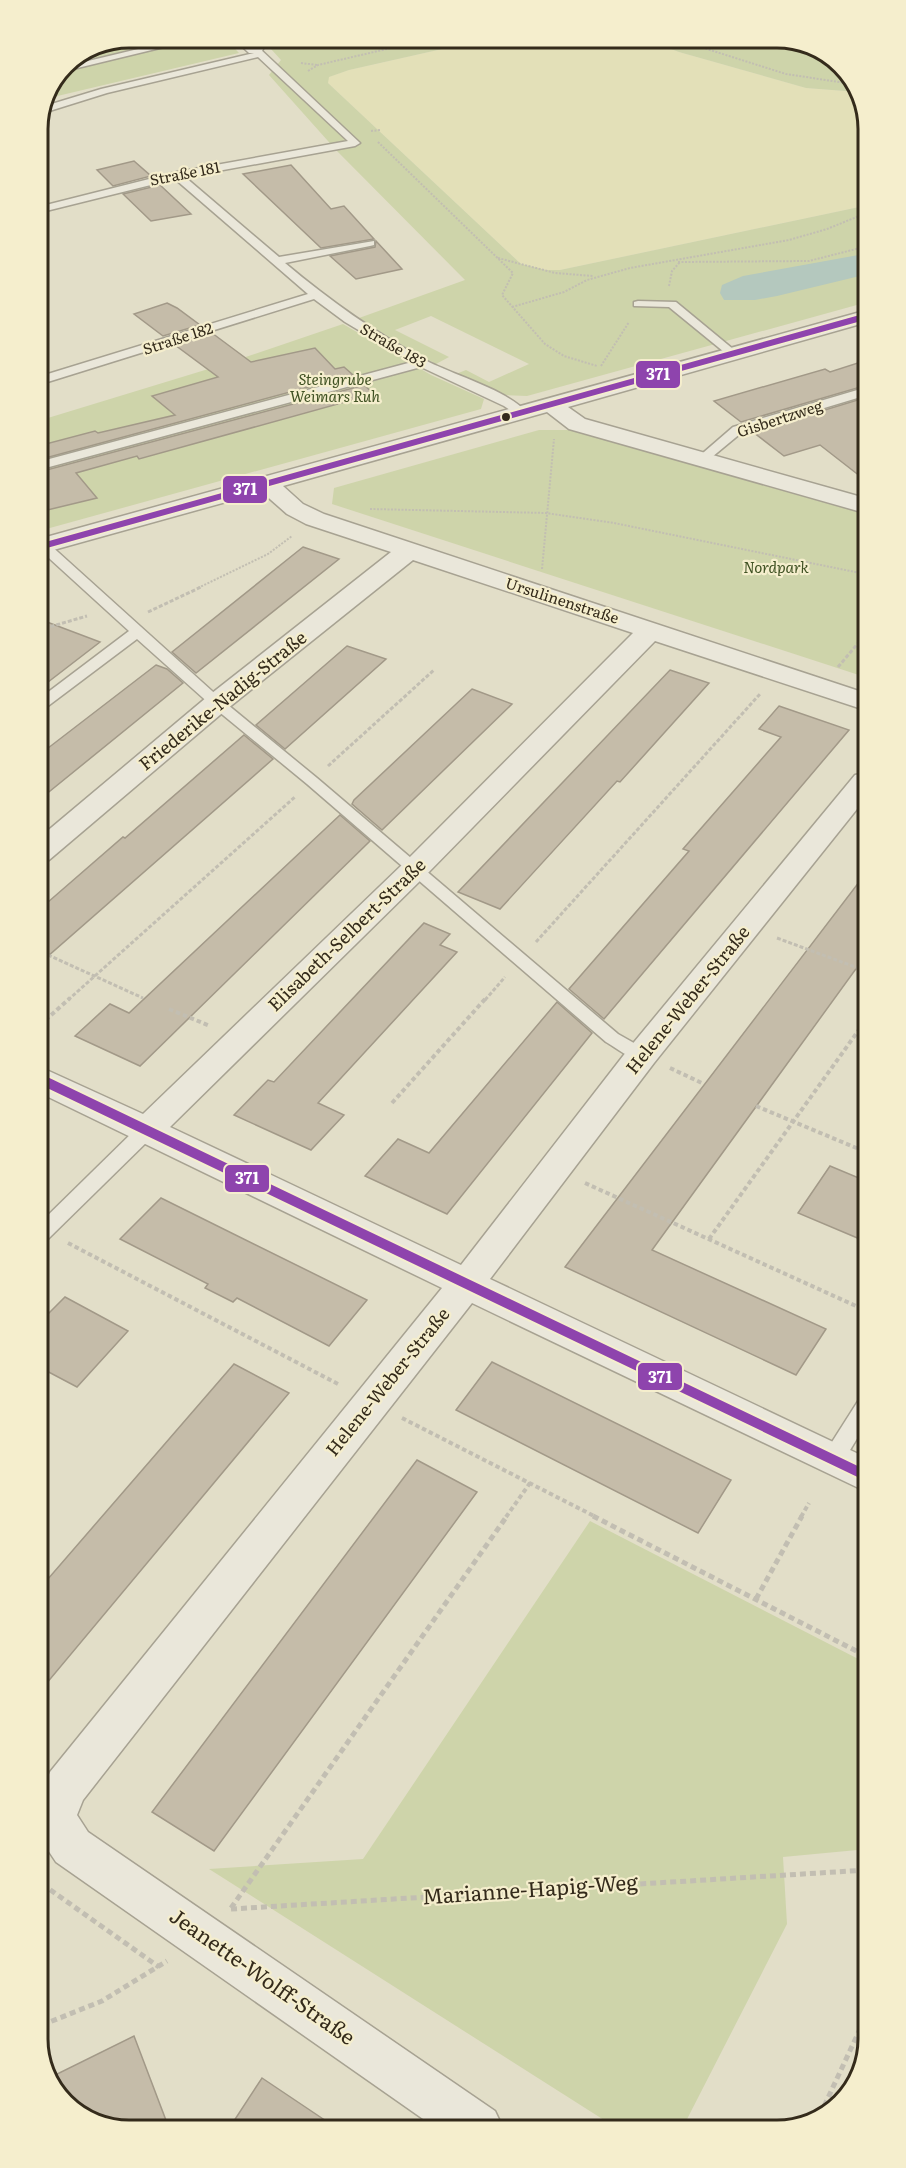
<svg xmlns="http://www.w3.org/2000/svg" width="906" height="2168" font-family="Literata,serif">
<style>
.farmland{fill:#e3e0b8}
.green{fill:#ced4aa}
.water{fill:#b4c8be}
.building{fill:#c5bca9;stroke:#a29988;stroke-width:1.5}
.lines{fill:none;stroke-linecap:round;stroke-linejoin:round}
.service-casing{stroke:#a7a292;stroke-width:3}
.minor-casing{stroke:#a7a292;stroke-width:3}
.path-far3{stroke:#c2beb2;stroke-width:2;stroke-dasharray:2 1.5;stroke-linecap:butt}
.path-far2{stroke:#c2beb2;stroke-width:3;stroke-dasharray:4 2;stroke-linecap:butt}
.path-far1{stroke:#c2beb2;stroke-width:4;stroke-dasharray:4.5 3;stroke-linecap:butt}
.path{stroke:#c2beb2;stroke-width:5;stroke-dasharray:6 4;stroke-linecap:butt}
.service{fill:#eae7da;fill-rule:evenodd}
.minor{fill:#eae7da;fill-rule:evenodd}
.bus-1-far1-casing{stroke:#f5eecd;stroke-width:9}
.bus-1-casing{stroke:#f5eecd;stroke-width:14}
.bus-1-far1{stroke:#8e44ad;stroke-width:6}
.bus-1{stroke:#8e44ad;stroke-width:10}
.bus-dot{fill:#342b1b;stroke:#f5eecd;stroke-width:2}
.labels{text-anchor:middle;stroke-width:4.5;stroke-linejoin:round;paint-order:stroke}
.far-street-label{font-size:15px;fill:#342b1b;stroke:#f5eecd}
.far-park-label{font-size:15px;font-style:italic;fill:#3f5122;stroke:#f5eecd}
.street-label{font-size:18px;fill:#342b1b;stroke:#f5eecd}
.near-street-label{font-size:21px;fill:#342b1b;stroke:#f5eecd}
.rim{fill:none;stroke:#342b1b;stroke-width:3}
.line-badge{stroke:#f5eecd;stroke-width:2}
.badge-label{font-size:16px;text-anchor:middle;font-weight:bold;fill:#fff}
</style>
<rect width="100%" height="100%" fill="#e2dec8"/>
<polygon class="farmland" points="491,38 642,38 679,52 806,88 858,92 864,100 864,206 560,270 546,270 521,264 328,83 328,77 349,70"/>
<g class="green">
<polygon points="129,38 225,38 239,53 49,98 65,64"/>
<polygon points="261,38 491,38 349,70 329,77 328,83 521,264 546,270 560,270 864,206 864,303 527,396 502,395 456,374 466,370 489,382 529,364 431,316 395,330 449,357 436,364 388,338 359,318 465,280 336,150 269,75 281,60"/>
<polygon points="642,38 783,38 833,57 858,92 806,88 679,52"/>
<polygon points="343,324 431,375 484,399 481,409 39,531 38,421 228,363"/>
<polygon points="539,430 570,430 865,514 865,677 332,504 334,488"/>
<polygon points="590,1521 868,1664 868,1849 783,1857 787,1924 683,2127 615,2127 209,1869 363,1859"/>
</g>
<polygon class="water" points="864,254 864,275 777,296 755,300 724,300 720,293 722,285 743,276"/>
<g class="building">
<polygon points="134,161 151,176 113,186 97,170"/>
<polygon points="291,165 331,209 344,206 374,239 321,248 243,174"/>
<polygon points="160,185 191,214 151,221 123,194"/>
<polygon points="376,241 402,269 356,279 330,256 375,247"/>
<polygon points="167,303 177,308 200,325 163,336 134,314"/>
<polygon points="212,333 251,362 315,348 335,369 344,367 353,375 38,460 38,446 95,431 98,433 175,415 152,396 218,377 175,345"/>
<polygon points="864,361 864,386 741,422 714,401 825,369 830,372"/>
<polygon points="364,385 374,394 139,459 137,456 76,473 97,498 39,512 39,472"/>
<polygon points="864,398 865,480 820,445 784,456 753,432"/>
<polygon points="303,547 339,559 196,673 172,652"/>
<polygon points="39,619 100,642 39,689"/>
<polygon points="347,646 386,659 285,749 256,725"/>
<polygon points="156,665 167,669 183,683 39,800 39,755"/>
<polygon points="670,670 709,683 620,782 617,781 500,909 458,892"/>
<polygon points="472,689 512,704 382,830 352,804 354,800"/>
<polygon points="779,706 849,730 604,1019 569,989 689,851 683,849 781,737 759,729"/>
<polygon points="244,735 273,759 40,963 40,909 123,837 125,838"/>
<polygon points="340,815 370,841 140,1066 75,1036 110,1004 129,1013"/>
<polygon points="866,873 866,955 652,1250 826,1329 796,1375 565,1267"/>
<polygon points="424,923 450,934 440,945 457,952 318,1103 344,1115 311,1150 234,1115 268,1080 274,1082"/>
<polygon points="557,1002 592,1033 447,1214 365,1176 398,1139 429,1153"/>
<polygon points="830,1166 866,1181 867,1242 798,1213"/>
<polygon points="161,1198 367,1300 329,1346 237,1298 233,1302 205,1288 208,1284 120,1239"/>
<polygon points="65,1297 128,1331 77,1387 41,1368 40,1322"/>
<polygon points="492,1362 731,1480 698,1533 456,1410"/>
<polygon points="234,1364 289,1393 41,1690 41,1587"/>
<polygon points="417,1460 477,1492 214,1851 152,1812"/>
<polygon points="134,2036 167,2123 153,2130 123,2130 73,2111 49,2078"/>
<polygon points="262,2078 338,2129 228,2130"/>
</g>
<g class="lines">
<g class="service-casing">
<g id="service">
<polygon points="184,38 197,39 61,72 63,67"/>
<path d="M252,47H258L360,143L355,146L185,177L279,257L374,241V245L370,246L285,263C329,300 374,332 425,360C453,375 508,390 527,413L521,417L504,406L421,367L38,470V462L412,362L345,322L314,299L38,385V377L308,294L175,179L38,213V207L177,172L348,141L258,57L107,93L43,113L45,106L101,89L254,53L250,49Z"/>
<polygon points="638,301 676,302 739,354 737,356 729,356 669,307 634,306 634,302"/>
<polygon points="864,388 864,396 741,433 706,462 698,462 696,459 733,427"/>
<path d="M43,542L48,543L222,700L317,778L618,1034L648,1051L651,1055L648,1059C634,1063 618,1049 606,1042L307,784L212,706L137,639L44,709L39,710V699L129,631L39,549V543Z"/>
<polygon points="147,1123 154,1125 156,1130 154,1135 47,1240 40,1242 40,1223 140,1125"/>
<polygon points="867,1396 867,1422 841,1465 833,1468 825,1465 822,1459 825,1453 860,1398"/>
</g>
</g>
<g class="minor-casing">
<g id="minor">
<polygon points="233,38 251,38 263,49 261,53 249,53"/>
<polygon points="864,311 864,323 568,407 585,419 865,498 865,513 569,429 547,412 283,486 303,504 324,514 865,693 865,710 655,641 424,877 170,1127 461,1265 630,1047 855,775 865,773 865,799 654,1063 490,1279 867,1458 867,1492 472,1303 83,1800 77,1815 88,1832 495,2111 503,2128 436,2128 56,1862 42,1841 42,1793 50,1772 442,1288 40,1093 40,1067 143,1114 404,863 633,633 413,560 227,709 49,860 39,862 39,838 207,697 391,552 306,524 287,514 262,492 39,554 39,539"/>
</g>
</g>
<g class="path-far3">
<polyline points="672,38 786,74 852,84"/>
<polyline points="301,63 317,65"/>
<polyline points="308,71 318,65 434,38"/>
<polyline points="371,131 381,130"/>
<polyline points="378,142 513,273 502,295 545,344 564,356 597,366"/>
<polyline points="498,258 555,273 593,276"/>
<polyline points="678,262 809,261 864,247"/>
<polyline points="669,286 672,271 680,262"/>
<polyline points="512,307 564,292 587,280 630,268 789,240 827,229 864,214"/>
<polyline points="601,366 629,322"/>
<polyline points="370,509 546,513 614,523 865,574"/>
<polyline points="542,569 554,439"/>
<polyline points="198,588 268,554 292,536"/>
</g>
<g class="path-far2">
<polyline points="148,612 201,587"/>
<polyline points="39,630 87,616"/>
<polyline points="838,667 865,635"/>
<polyline points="328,766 434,670"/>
<polyline points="777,938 866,971"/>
<polyline points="536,942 760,694"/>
<polyline points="48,955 143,998"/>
<polyline points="68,1000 296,796"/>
<polyline points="485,1000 505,977"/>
</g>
<g class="path-far1">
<polyline points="169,1009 210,1026"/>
<polyline points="40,1025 70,998"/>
<polyline points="670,1068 704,1084"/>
<polyline points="392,1103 486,998"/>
<polyline points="756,1106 866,1152"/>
<polyline points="585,1183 867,1311"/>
<polyline points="709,1239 866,1020"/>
<polyline points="68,1243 340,1385"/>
<polyline points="402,1418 596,1517"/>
<polyline points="506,1517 530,1483"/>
<polyline points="801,1517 809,1503"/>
</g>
<g class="path">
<polyline points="593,1516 868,1657"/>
<polyline points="756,1599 802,1516"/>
<polyline points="42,1884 159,1967"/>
<polyline points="231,1908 507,1516"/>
<polyline points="231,1909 868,1870"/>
<polyline points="42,2025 102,2001 167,1961"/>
<polyline points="820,2115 868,2012"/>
</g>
<use href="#service" class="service"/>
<use href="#minor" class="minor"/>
<g class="bus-1-far1-casing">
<polyline id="bus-1-far1" points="39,547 864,317"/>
</g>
<g class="bus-1-casing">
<polyline id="bus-1" points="40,1079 867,1476"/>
</g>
<use href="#bus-1-far1" class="bus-1-far1"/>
<use href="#bus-1" class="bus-1"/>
</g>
<circle class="bus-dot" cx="506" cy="417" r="5"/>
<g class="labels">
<g class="far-street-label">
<text transform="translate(185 174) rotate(-11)" y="5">Straße 181</text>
<text transform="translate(178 339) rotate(-18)" y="5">Straße 182</text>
<text transform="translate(393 346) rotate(30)" y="5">Straße 183</text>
<text transform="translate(780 419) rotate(-18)" y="5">Gisbertzweg</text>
<text transform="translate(562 601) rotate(18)" y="5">Ursulinenstraße</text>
</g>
<g class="far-park-label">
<text x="335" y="385">Steingrube<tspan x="335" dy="17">Weimars Ruh</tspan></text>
<text x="776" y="573">Nordpark</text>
</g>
<g class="street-label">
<text transform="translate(223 701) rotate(-39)" y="6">Friederike-Nadig-Straße</text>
<text transform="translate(347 935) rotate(-44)" y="6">Elisabeth-Selbert-Straße</text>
<text transform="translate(688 1000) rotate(-51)" y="6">Helene-Weber-Straße</text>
<text transform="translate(388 1382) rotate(-51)" y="6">Helene-Weber-Straße</text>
</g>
<g class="near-street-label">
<text transform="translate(530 1890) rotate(-4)" y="7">Marianne-Hapig-Weg</text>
<text transform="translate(262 1977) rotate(35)" y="7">Jeanette-Wolff-Straße</text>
</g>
</g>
<path d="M0 0H906V2168H0ZM129 48H777A81 81 0 0 1 858 129V2039A81 81 0 0 1 777 2120H129A81 81 0 0 1 48 2039V129A81 81 0 0 1 129 48Z" fill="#f5eecd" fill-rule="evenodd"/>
<path class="rim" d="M129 48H777A81 81 0 0 1 858 129V2039A81 81 0 0 1 777 2120H129A81 81 0 0 1 48 2039V129A81 81 0 0 1 129 48Z"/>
<g class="line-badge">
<rect x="635" y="360" width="46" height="29" rx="6" fill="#8e44ad"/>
<rect x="222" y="475" width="46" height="29" rx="6" fill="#8e44ad"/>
<rect x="224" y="1164" width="46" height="29" rx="6" fill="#8e44ad"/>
<rect x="637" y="1362" width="46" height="29" rx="6" fill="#8e44ad"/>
</g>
<g class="badge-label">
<text x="658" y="380">371</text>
<text x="245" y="495">371</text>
<text x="247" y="1184">371</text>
<text x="660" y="1383">371</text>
</g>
</svg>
